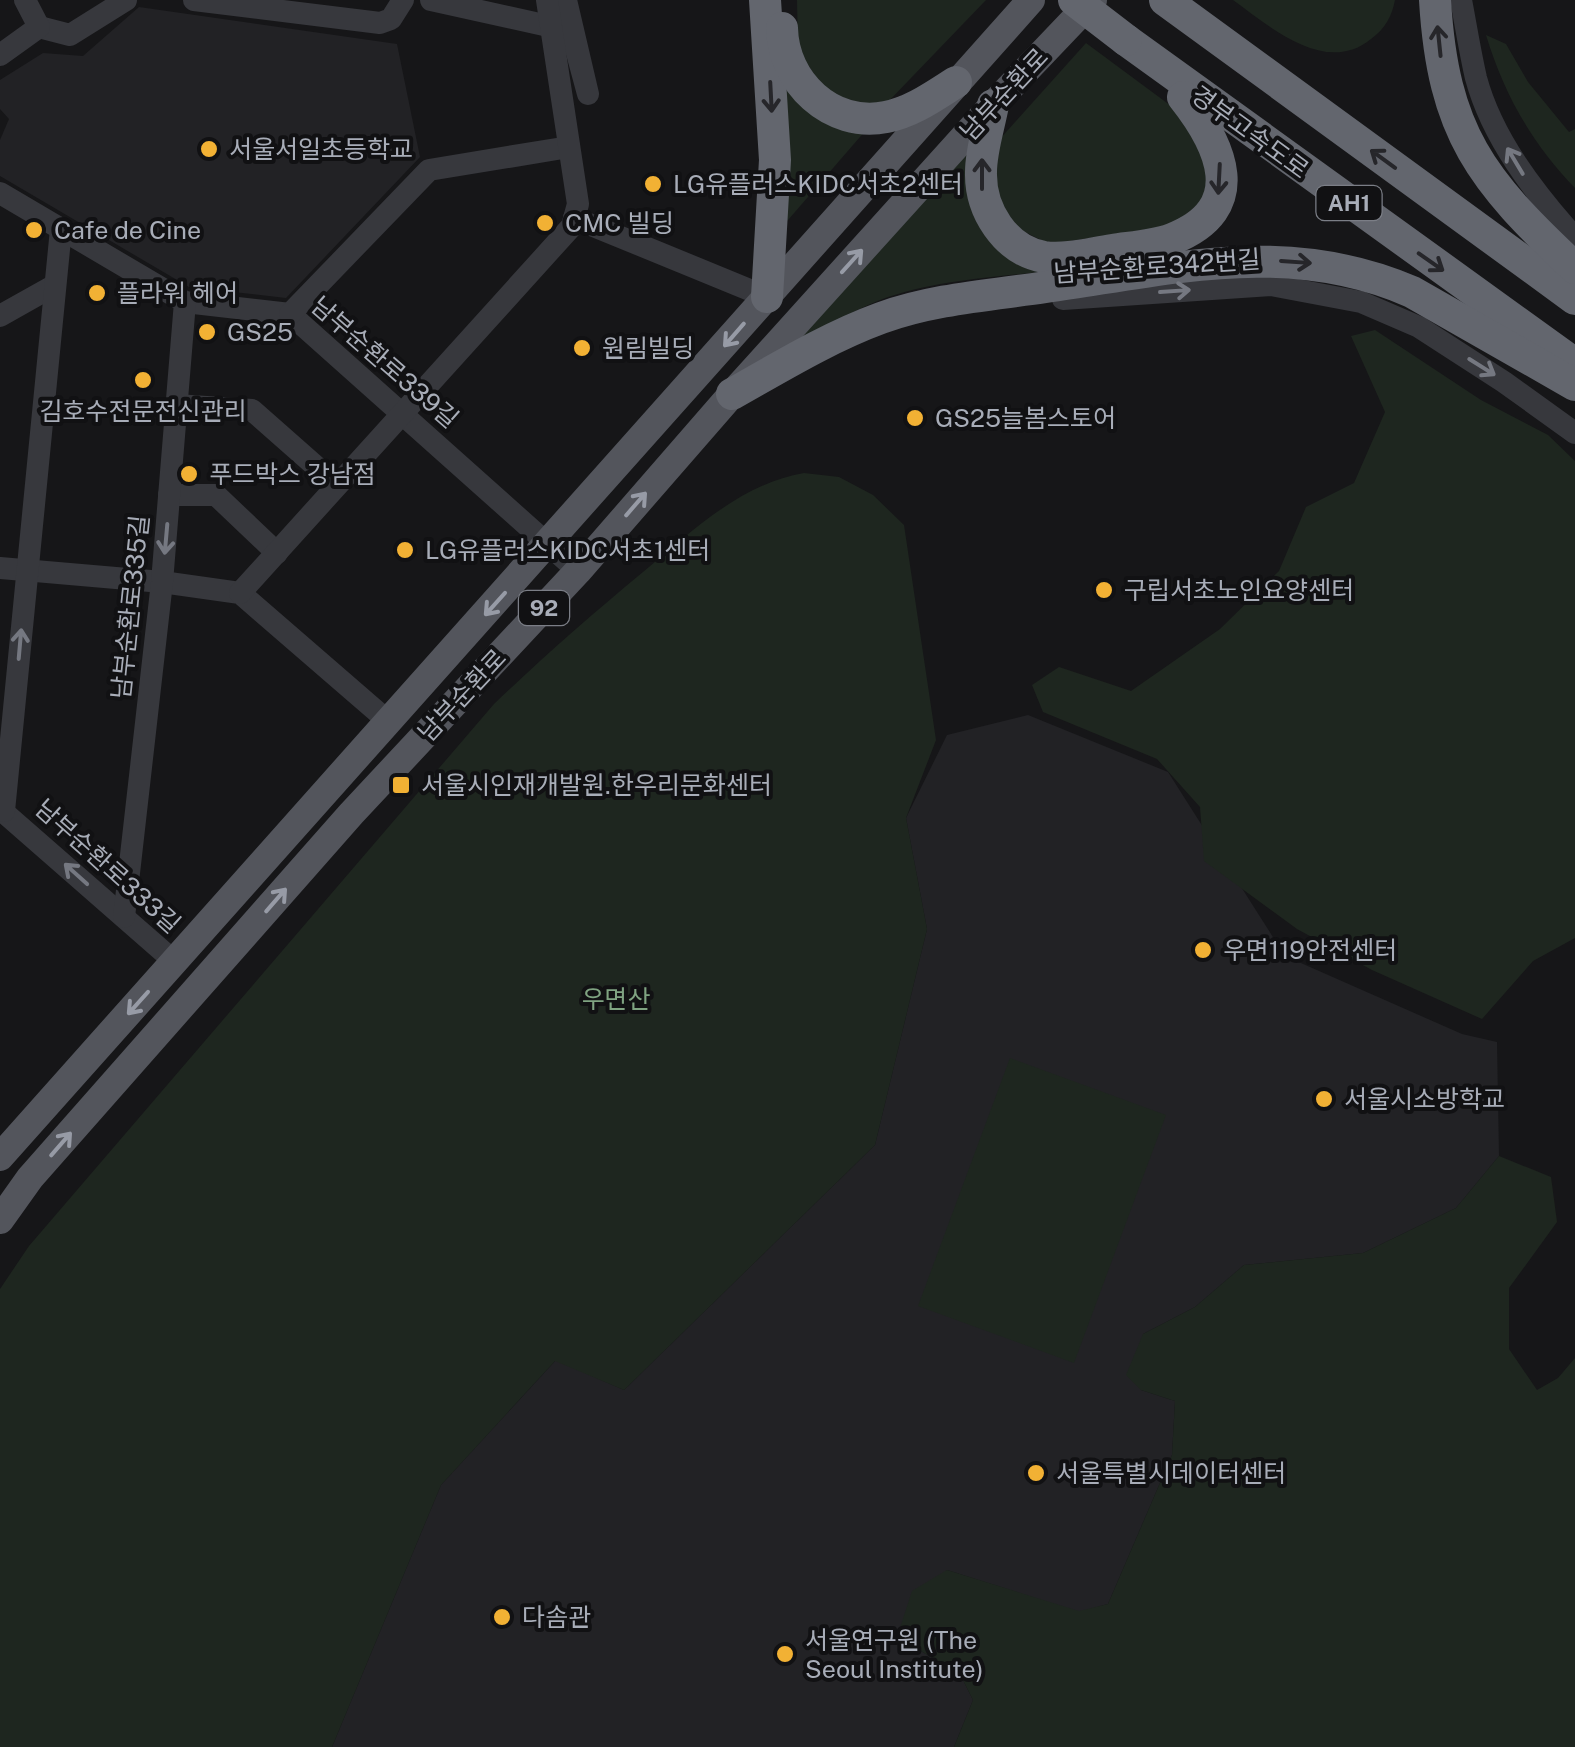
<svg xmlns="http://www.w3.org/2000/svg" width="1575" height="1747" font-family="'Public Sans','Noto Sans KR',sans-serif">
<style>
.built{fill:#222225}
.green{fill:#1e261f}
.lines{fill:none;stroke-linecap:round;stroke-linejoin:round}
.minor{stroke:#37383d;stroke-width:22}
.major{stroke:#53555c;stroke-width:28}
.highway{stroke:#63666e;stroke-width:32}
.highway-bridge{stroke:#63666e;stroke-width:32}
.oneway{stroke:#26262a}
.oneway2{stroke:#757881}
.oneway3{stroke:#979ba6}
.poi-dot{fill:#f2b134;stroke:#111113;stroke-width:4}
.labels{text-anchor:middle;stroke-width:8;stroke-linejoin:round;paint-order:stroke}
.shield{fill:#111113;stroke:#7b7e86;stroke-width:2.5}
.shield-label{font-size:22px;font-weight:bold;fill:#a8adb8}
.street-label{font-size:25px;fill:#a8adb8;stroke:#111113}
.poi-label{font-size:25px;fill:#a8adb8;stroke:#111113;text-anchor:start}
.park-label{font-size:25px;fill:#7fa381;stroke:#111113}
</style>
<rect width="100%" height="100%" fill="#161618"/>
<g class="built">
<polygon points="139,7 397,44 420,157 286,298 189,287 0,176 0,140 9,119 0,109 0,80 43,53 83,56"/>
<polygon points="1028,715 1168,772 1285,956 1462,1034 1497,1042 1499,1156 1456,1208 1363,1253 1244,1265 1195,1307 1143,1334 1141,1390 1175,1401 1172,1455 1108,1604 1079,1612 947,1570 897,1637 960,1674 973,1700 954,1747 332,1747 441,1485 556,1360 624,1390 875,1145 927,929 906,818 947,735"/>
</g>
<g class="green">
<polygon points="797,0 986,0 885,105 876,107 826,93 798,49"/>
<path d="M1233,0H1395C1392,16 1385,29 1371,39C1326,76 1270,27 1233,0Z"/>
<path d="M1486,35L1506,44L1528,82L1569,132L1575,129V188C1532,144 1504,94 1486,35Z"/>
<polygon points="1086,43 1190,120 1211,165 1202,201 1172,226 1049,244 1017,228 994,191 999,140"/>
<polygon points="778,58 866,130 775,235"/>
<path d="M968,152L971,189L1059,270C1000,277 936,279 880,300C848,313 819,331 789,348Z"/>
<polygon points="1375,330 1481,400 1548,435 1575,461 1575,938 1533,961 1482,1019 1372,970 1297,929 1204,861 1200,807 1157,759 1043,712 1032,685 1059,667 1131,691 1220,629 1279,571 1306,507 1354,483 1385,412 1351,336"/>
<path d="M804,473L839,477L873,495L904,525L936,740L906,818L927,929L875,1145L624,1390L555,1361L441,1485L332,1747H0V1289L29,1246L494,704C542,658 591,615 643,572C691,532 740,484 804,473Z"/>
<polygon points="1010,1058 1166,1115 1074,1363 918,1306"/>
<polygon points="1499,1156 1551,1177 1557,1222 1509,1288 1509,1349 1537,1390 1558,1378 1575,1358 1575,1747 954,1747 973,1700 960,1674 897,1637 912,1591 947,1570 1079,1611 1108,1604 1172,1455 1175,1401 1141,1390 1126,1375 1143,1334 1195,1307 1244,1265 1363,1253 1456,1208"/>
</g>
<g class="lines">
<g class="minor">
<polyline points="194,0 380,23 391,19 403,0"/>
<polyline points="431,0 571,31 588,94 566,0"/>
<path d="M1461,0C1466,26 1470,52 1476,78C1492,138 1534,192 1575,238"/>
<polyline points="39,27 70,35 126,0"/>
<polyline points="0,55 39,27 25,0"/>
<polyline points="0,193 185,302 290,314 578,571"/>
<polyline points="574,218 767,297"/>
<polyline points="1063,299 1271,285 1361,302 1419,327 1504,382 1575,433"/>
<polyline points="290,314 429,170 569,147"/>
<polyline points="0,316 55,285"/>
<polyline points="176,405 252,410 337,485"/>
<polyline points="169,495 216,495 277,553"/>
<polyline points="0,568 162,582 240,593 389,722"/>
<polyline points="240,593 572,226 578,204 547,0"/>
<polyline points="0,809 175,962"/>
<polyline points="4,811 61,229"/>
<polyline points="124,917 162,582 185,302"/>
</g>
<g class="major">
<polyline points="0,1157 1031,0"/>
<polyline points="0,1220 30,1178 351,814 578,571 732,394 993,105 1093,0"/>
</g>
<g class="highway">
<polyline points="765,0 775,160 767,297"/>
<polyline points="1165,0 1575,299"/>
<path d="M1435,0C1443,133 1481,180 1575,268"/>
<path d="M782,28C783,82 831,128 886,117C912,112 934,96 956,82"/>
<polyline points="1126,40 1575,364"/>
<path d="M993,105C989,127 981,150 981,172C980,210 1005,250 1044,257C1066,260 1091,253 1112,250C1132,247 1153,246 1172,239C1251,208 1221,145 1183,97"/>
<path d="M732,394C780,367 829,337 881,318C933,299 992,295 1046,287C1173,269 1288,238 1412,292L1575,385"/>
</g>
<polyline class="highway-bridge" points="1074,0 1126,40"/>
</g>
<defs><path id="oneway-shaft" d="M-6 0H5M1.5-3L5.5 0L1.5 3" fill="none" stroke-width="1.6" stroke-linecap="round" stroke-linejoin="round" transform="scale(2.5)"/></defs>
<g class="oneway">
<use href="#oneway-shaft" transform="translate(1439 41) rotate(-96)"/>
<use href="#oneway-shaft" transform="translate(771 97) rotate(87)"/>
<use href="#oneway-shaft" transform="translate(1383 159) rotate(-144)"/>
<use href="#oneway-shaft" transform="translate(982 174) rotate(-90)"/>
<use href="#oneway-shaft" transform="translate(1219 179) rotate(93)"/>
<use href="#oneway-shaft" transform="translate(1296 262) rotate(4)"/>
<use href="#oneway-shaft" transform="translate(1431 262) rotate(35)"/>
</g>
<g class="oneway2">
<use href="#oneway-shaft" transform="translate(1515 161) rotate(-121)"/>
<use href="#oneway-shaft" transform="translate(1175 291) rotate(-4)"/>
<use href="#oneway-shaft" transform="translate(1482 367) rotate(32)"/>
<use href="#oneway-shaft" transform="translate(166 539) rotate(95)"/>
<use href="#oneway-shaft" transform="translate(20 644) rotate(-85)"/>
<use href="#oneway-shaft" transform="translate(76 874) rotate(-138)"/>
</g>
<g class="oneway3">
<use href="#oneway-shaft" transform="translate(852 261) rotate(-48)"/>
<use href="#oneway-shaft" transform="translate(734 335) rotate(131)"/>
<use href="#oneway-shaft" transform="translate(636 504) rotate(-49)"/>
<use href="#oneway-shaft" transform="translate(495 604) rotate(132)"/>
<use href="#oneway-shaft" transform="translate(276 900) rotate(-49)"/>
<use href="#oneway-shaft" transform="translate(138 1003) rotate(132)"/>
<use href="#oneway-shaft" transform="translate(61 1144) rotate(-49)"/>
</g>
<g class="poi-dot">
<circle cx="209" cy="149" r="10"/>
<circle cx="653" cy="184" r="10"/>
<circle cx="545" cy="223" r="10"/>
<circle cx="34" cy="230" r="10"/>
<circle cx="97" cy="293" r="10"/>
<circle cx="207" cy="332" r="10"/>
<circle cx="582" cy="348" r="10"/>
<circle cx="143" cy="380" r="10"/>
<circle cx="915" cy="418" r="10"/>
<circle cx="189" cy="474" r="10"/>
<circle cx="405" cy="550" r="10"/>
<circle cx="1104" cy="590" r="10"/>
<rect x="391" y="775" width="20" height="20" rx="5"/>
<circle cx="1203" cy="950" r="10"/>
<circle cx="1324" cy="1099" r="10"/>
<circle cx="1036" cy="1473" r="10"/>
<circle cx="502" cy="1617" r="10"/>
<circle cx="785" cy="1654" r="10"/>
</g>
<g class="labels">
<g class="shield">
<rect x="1316.5" y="186" width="65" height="34" rx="8"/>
<rect x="519" y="591" width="50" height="34" rx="8"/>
</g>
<g class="shield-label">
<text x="1349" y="211">AH1</text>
<text x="544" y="616">92</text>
</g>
<g class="street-label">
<text transform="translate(1004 94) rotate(-47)" y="9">남부순환로</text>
<text transform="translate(1250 132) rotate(36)" y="9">경부고속도로</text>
<text transform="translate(1157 266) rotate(-4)" y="9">남부순환로342번길</text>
<text transform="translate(385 362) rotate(41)" y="9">남부순환로339길</text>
<text transform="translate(130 607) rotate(-84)" y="9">남부순환로335길</text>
<text transform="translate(462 695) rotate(-47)" y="9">남부순환로</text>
<text transform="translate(108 866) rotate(42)" y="9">남부순환로333길</text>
</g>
<g class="poi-label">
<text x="229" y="158">서울서일초등학교</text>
<text x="673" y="193">LG유플러스KIDC서초2센터</text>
<text x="565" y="232">CMC 빌딩</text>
<text x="54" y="239">Cafe de Cine</text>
<text x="117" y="302">플라워 헤어</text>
<text x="227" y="341">GS25</text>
<text x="602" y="357">원림빌딩</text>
<text x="143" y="420" text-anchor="middle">김호수전문전신관리</text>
<text x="935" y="427">GS25늘봄스토어</text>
<text x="209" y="483">푸드박스 강남점</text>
<text x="425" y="559">LG유플러스KIDC서초1센터</text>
<text x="1124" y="599">구립서초노인요양센터</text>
<text x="421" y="794">서울시인재개발원.한우리문화센터</text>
<text x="1223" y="959">우면119안전센터</text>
<text x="1344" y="1108">서울시소방학교</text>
<text x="1056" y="1482">서울특별시데이터센터</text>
<text x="522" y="1626">다솜관</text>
<text x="805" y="1649">서울연구원 (The<tspan x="805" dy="29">Seoul Institute)</tspan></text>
</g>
<g class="park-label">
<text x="616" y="1008">우면산</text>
</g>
</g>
</svg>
